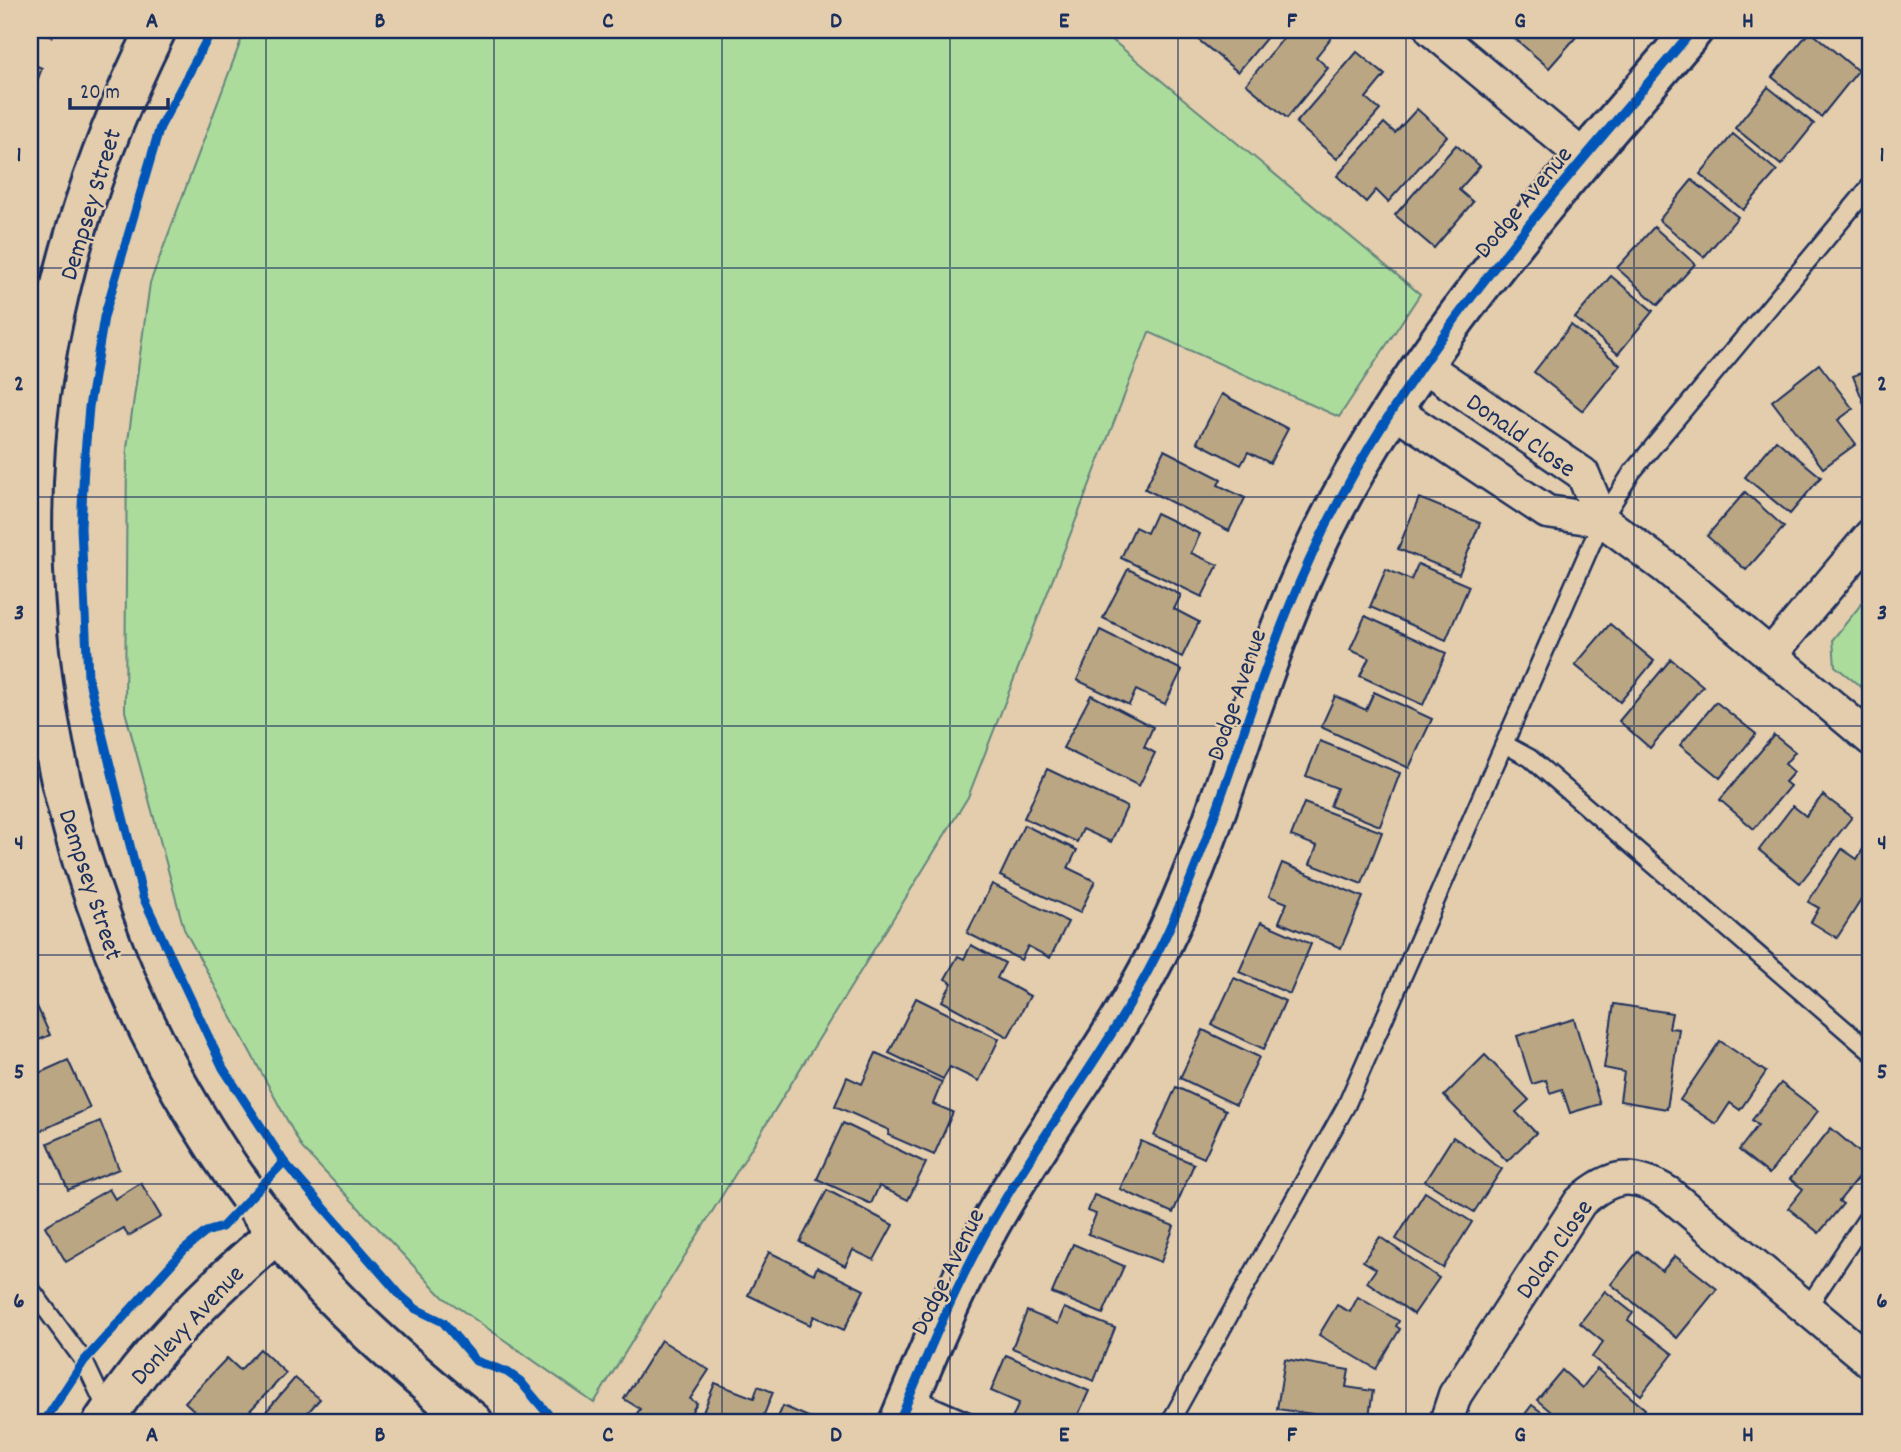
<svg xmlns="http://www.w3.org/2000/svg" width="1901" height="1452" font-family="Dekko,sans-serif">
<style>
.green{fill:#acdc9c;stroke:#64867d;stroke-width:2}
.building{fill:#baa683;stroke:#1b2f5e;stroke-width:2}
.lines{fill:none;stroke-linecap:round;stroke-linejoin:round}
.lane-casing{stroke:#1b2f5e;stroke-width:21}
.street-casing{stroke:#1b2f5e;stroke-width:37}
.secondary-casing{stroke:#1b2f5e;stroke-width:44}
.lane{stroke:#e3cdac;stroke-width:16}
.street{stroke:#e3cdac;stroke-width:32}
.secondary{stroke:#e3cdac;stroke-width:38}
.cycleway-casing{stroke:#e3cdac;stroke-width:13}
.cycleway{stroke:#0057b8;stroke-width:9}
.grid{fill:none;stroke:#1b2f5e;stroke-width:2;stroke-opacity:0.55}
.labels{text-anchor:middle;stroke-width:5;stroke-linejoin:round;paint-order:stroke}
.street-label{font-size:26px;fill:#1b2f5e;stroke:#e3cdac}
.neatline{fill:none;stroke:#1b2f5e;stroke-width:2.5}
.grid-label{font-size:23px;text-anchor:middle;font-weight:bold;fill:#1b2f5e}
</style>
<rect width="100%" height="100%" fill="#e3cdac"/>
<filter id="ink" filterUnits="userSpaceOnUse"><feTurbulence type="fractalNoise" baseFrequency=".0143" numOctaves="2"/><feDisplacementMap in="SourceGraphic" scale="14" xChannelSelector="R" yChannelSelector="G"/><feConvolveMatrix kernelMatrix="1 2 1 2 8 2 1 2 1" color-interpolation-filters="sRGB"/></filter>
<g filter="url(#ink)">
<g class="green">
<polygon points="245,30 1100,30 1420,294 1339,417 1149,332 968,797 594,1403 443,1297 302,1148 184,929 125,711 127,448 150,283"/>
<polygon points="1871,592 1871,695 1835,666 1833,639"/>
</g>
<g class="building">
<polygon points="35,30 55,30 52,37"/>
<polygon points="1201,30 1273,30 1238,72 1195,37"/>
<polygon points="1290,30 1321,30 1331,38 1316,57 1328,68 1287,118 1246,84"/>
<polygon points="1505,30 1568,30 1576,37 1549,68"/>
<polygon points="1810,31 1858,71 1821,117 1772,77"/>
<polygon points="1357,52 1385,75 1366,98 1380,110 1337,159 1296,123"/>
<polygon points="30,63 42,68 30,100"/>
<polygon points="1768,87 1814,124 1781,165 1735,128"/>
<polygon points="1417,109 1447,136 1388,202 1376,190 1366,202 1337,176 1384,123 1395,133"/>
<polygon points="1733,134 1777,171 1743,210 1700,174"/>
<polygon points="1456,145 1480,166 1459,190 1473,202 1434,248 1395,215"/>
<polygon points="1692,180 1738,217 1704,257 1659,220"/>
<polygon points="1654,227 1695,264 1658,305 1617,268"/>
<polygon points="1611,276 1653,311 1618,354 1575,318"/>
<polygon points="1571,325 1620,365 1583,411 1534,372"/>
<polygon points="1819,364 1853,409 1838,420 1856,444 1823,468 1772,401"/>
<polygon points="1871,369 1871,421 1853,376"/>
<polygon points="1222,394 1288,429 1270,463 1248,452 1241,465 1197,442"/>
<polygon points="1776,440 1821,477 1790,514 1745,477"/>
<polygon points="1164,450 1221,479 1218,485 1245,498 1229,531 1145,489"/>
<polygon points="1745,492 1784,527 1746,570 1707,536"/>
<polygon points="1419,498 1480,523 1459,574 1398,549"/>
<polygon points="1156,513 1200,534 1191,553 1218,565 1202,597 1121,558 1135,527 1147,533"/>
<polygon points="1418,564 1469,586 1446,640 1370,607 1386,569 1411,580"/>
<polygon points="1128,569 1181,595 1174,609 1199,622 1182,657 1103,618"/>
<polygon points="1365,616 1446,653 1423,705 1360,676 1369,658 1350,650"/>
<polygon points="1610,624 1654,661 1620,702 1575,665"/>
<polygon points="1100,630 1182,670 1165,704 1136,690 1129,705 1077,680"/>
<polygon points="1671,659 1703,686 1650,748 1619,721"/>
<polygon points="1374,692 1432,719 1409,768 1321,727 1335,696 1366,710"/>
<polygon points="1091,695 1153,727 1144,747 1155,753 1139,786 1063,748"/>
<polygon points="1716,702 1756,734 1720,778 1680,745"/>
<polygon points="1774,735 1795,752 1785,764 1794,772 1785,782 1790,786 1754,829 1720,800"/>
<polygon points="1320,741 1400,773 1380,826 1330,806 1337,788 1306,776"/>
<polygon points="1047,769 1127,807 1111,842 1083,829 1077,842 1024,818"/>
<polygon points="1823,795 1852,817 1800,883 1759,850 1793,806 1806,816"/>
<polygon points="1304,803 1382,832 1362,884 1310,864 1317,846 1291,836"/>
<polygon points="1024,825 1077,850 1068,868 1095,881 1080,913 1000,876"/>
<polygon points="1871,836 1871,884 1837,938 1811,922 1819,908 1808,902 1842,849 1857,859"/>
<polygon points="1282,863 1363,897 1341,948 1279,922 1287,903 1269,896"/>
<polygon points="992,884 1068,922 1050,958 1028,946 1021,960 967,933"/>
<polygon points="1261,922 1311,944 1290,994 1239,972"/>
<polygon points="971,945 1005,963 997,978 1030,996 1008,1037 942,1001 952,983 945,979 958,956 964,959"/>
<polygon points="1234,978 1285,1001 1264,1049 1212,1025"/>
<polygon points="916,998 999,1039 979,1081 950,1067 943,1079 889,1053"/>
<polygon points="35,1002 50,1035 30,1044 30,1005"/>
<polygon points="1614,1004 1672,1013 1669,1028 1679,1029 1667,1109 1620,1101 1624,1072 1604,1068"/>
<polygon points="1574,1019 1600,1104 1570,1113 1562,1089 1550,1093 1546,1080 1532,1084 1517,1036"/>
<polygon points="1203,1030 1259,1057 1236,1105 1180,1078"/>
<polygon points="1720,1041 1766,1072 1740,1110 1730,1103 1716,1124 1680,1100"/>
<polygon points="30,1045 37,1061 30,1065"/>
<polygon points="876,1053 942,1082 933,1104 953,1112 934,1155 888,1135 889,1130 835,1106 847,1077 862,1084"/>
<polygon points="1485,1055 1529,1100 1516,1112 1536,1133 1507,1161 1444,1096"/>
<polygon points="68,1060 90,1108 36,1133 30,1119 30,1077"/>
<polygon points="1781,1083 1818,1111 1769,1174 1739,1150 1758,1125 1752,1120"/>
<polygon points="1176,1087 1226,1110 1204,1158 1154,1136"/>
<polygon points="100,1121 119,1169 68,1190 48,1143"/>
<polygon points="843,1123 926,1163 908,1200 879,1186 871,1204 817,1179"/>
<polygon points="1831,1128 1871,1162 1839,1201 1843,1204 1819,1233 1788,1208 1803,1189 1790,1179"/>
<polygon points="1453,1137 1502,1169 1474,1212 1425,1181"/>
<polygon points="1141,1141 1194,1164 1173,1213 1120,1189"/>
<polygon points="141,1183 161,1217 128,1236 124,1228 66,1262 45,1226 109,1189 115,1199"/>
<polygon points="827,1190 893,1225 874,1260 853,1250 845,1266 800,1242"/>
<polygon points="1425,1192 1472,1222 1443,1268 1396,1239"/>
<polygon points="1094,1195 1174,1226 1161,1262 1088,1234 1096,1214 1088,1211"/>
<polygon points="1380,1237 1439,1278 1414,1314 1367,1282 1376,1269 1363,1261"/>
<polygon points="1073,1244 1124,1266 1103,1314 1052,1293"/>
<polygon points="1638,1251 1662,1271 1675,1256 1717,1289 1677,1338 1611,1284"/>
<polygon points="769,1252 814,1274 817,1267 864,1290 844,1330 814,1316 810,1325 748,1295"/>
<polygon points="1605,1291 1633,1313 1628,1320 1673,1354 1641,1395 1592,1357 1603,1342 1580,1323"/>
<polygon points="1358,1297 1399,1321 1396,1326 1400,1329 1376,1369 1319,1335 1337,1305 1350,1312"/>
<polygon points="1064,1308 1115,1328 1094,1381 1012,1348 1027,1311 1058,1324"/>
<polygon points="661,1340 709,1370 690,1399 697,1403 685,1422 631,1422 640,1409 624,1399"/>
<polygon points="260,1349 286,1373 239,1422 195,1422 201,1417 185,1402 227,1358 240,1370"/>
<polygon points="1006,1355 1089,1391 1075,1422 1021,1422 1012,1419 1019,1403 991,1391"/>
<polygon points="1285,1359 1349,1370 1346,1387 1373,1391 1368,1422 1277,1409"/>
<polygon points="1597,1369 1645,1409 1635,1422 1571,1422 1566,1418 1563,1422 1537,1400 1562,1370 1582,1388"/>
<polygon points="295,1378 320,1399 299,1422 257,1422"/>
<polygon points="715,1383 754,1398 758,1386 773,1392 761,1422 699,1422"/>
<polygon points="1532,1405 1555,1422 1519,1422"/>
<polygon points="783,1406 820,1422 776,1422"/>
</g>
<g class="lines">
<g class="lane-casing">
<g id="lane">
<polyline points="1506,745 1530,758 1871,1052"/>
<polyline points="30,1288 84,1361 108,1412"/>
<polyline points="1807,1308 1871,1212"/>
<polyline points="910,1396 970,1422"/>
<polyline points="1170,1422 1346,1106 1602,520 1632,472 1871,185"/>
</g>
</g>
<g class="street-casing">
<g id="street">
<polyline points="1432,30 1585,158"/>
<polyline points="1422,364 1583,474 1602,520"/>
<polyline points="1392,409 1547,512 1602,520 1668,569 1871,739"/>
<polyline points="1771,654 1871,535"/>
<path d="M1446,1422L1455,1395L1580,1202C1611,1174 1633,1171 1668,1193L1871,1362"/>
</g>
</g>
<g class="secondary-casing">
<g id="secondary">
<path d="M156,30C93,157 45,303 35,446C15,728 102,1012 277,1233C334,1305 402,1364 473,1422"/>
<path d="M103,1422C150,1349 212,1289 277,1233"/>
<path d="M899,1422C927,1355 955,1287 991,1223C1043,1131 1109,1049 1157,954C1220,828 1250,689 1309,561C1401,360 1552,197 1693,30"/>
</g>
</g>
<use href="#lane" class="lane"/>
<use href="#street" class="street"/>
<use href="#secondary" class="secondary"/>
<g class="cycleway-casing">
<g id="cycleway">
<polyline points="212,30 160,127 104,317 89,407 84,465 81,528 88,677 143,897 223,1068 284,1162 401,1296 416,1309 443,1322 476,1361 507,1372 520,1381 553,1420"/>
<polyline points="44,1422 84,1361 184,1250 206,1232 222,1227 284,1162"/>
<path d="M899,1422C927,1355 955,1287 991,1223C1043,1131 1109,1049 1157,954C1220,828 1250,689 1309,561C1401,360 1552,197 1693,30"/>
</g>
</g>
<use href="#cycleway" class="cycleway"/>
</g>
</g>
<path class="grid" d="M266,30V1422M494,30V1422M722,30V1422M950,30V1422M1178,30V1422M1406,30V1422M1634,30V1422M30,268H1871M30,497H1871M30,726H1871M30,955H1871M30,1184H1871"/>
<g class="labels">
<g class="street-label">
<text transform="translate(1522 201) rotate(-50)" y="9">Dodge Avenue</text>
<text transform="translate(89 204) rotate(-73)" y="9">Dempsey Street</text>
<text transform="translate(1522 434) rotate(35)" y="9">Donald Close</text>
<text transform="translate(1235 694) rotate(-71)" y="9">Dodge Avenue</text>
<text transform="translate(92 884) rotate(72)" y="9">Dempsey Street</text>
<text transform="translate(1553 1248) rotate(-55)" y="9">Dolan Close</text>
<text transform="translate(946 1271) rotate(-64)" y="9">Dodge Avenue</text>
<text transform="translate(186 1324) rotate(-47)" y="9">Donlevy Avenue</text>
</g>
</g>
<rect width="1901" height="1452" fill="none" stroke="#e3cdac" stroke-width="77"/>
<path d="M70 98v10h98v-10" fill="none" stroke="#1b2f5e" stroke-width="3.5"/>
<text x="80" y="98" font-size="21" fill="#1b2f5e" stroke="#e3cdac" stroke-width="5" paint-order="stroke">20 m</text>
<rect x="38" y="38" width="1824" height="1376" class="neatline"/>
<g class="grid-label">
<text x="152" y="27">A</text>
<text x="380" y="27">B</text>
<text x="608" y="27">C</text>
<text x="836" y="27">D</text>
<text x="1064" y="27">E</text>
<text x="1292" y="27">F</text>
<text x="1520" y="27">G</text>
<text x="1748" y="27">H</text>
<text x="19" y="161">1</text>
<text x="1882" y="161">1</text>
<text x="19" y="390">2</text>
<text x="1882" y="390">2</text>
<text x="19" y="619">3</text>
<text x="1882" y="619">3</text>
<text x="19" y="849">4</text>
<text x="1882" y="849">4</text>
<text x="19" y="1078">5</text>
<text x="1882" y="1078">5</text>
<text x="19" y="1307">6</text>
<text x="1882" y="1307">6</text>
<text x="152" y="1441">A</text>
<text x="380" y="1441">B</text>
<text x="608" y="1441">C</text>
<text x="836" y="1441">D</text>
<text x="1064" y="1441">E</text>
<text x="1292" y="1441">F</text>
<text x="1520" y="1441">G</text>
<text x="1748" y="1441">H</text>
</g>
</svg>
